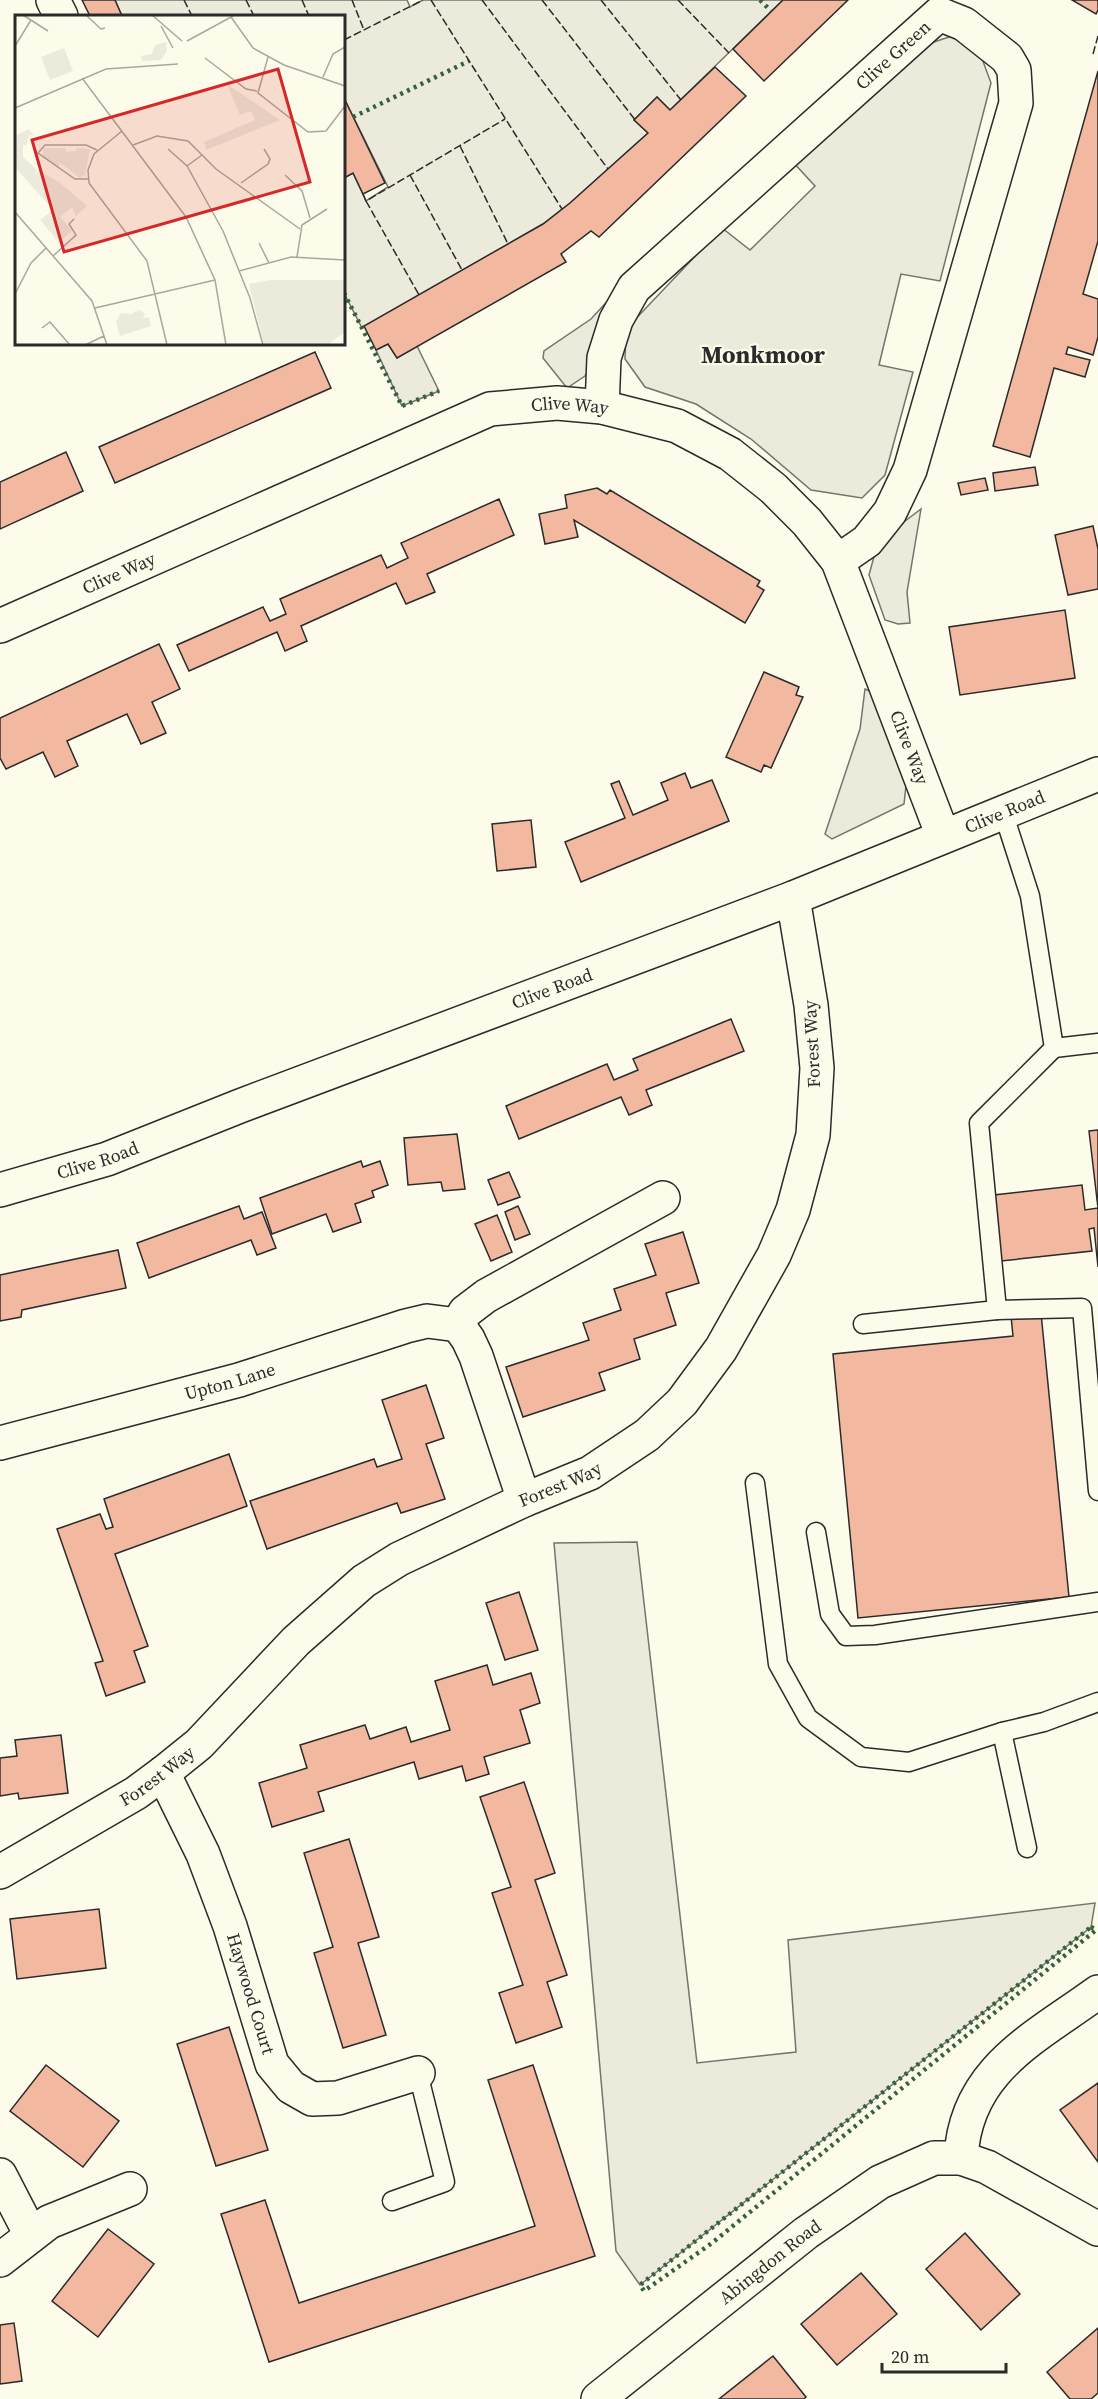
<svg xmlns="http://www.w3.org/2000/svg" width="1098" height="2399" font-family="'Source Serif 4',serif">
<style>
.green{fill:#ecebdb;stroke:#74746e;stroke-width:1.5}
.building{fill:#f2b8a0;stroke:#2b2b2b;stroke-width:1.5}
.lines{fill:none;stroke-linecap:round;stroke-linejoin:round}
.service-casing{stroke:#2b2b2b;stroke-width:21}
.minor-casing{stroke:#2b2b2b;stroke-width:36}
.service{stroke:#fdfbea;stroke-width:18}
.minor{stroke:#fdfbea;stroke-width:33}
.hedge{stroke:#34623c;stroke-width:4.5;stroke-dasharray:3 4.5;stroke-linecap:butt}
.fence{stroke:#2b2b2b;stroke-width:1.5;stroke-dasharray:8 3;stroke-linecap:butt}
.labels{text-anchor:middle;stroke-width:4.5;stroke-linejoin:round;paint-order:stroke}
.street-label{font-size:18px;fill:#2b2b2b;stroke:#fdfbea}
.district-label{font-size:24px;font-weight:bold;fill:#2b2b2b;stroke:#fdfbea}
.inset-road{fill:none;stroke:#a9a89e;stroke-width:1.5}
.view{fill:#d62828;fill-opacity:0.15;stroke:#d62828;stroke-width:3}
.inset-edge{fill:none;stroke:#2b2b2b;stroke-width:3}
</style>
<rect width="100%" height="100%" fill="#fdfbea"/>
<g class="green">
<polygon points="115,0 407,0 410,7 423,0 783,0 670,110 657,97 634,120 648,133 570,203 543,224 362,328 344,293 344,178 353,173 366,201 388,187 344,98 344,16 122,16"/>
<polygon points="952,36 977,45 991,83 940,281 901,274 879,365 913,372 885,475 862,498 811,490 751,439 696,404 645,387 625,359 626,329 722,228 750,250 815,186 791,160 922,46"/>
<polygon points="613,295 596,358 585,376 567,388 543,358 544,351 591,319"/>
<polygon points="388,344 397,358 417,346 439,391 402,406 376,350"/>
<polygon points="921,509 907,592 910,623 898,624 885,620 869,575 876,549 892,531"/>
<polygon points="865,689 872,692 907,776 904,804 832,839 825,834 860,729"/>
<polygon points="637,1542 697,2063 796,2052 788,1940 1095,1903 1091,1927 640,2285 616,2251 554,1543"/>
</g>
<g class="building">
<polygon points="82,0 115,0 122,16 90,16"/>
<polygon points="783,0 848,0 764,81 733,49"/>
<polygon points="1072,0 1098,0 1098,10 1096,14"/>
<polygon points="715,67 746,96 599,237 591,231 561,254 566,262 397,358 388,344 376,350 364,326 543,224 570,203 648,133 634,120 657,97 670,110"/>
<polygon points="1098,71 1098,241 1083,294 1098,299 1098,337 1093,355 1068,347 1066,354 1090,360 1085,377 1054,368 1030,457 993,446"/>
<polygon points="344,98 385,183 363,194 353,173 344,178"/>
<polygon points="315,352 331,388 115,483 99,447"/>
<polygon points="66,452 83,491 0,529 0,482"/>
<polygon points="1035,467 1038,485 995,491 993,473"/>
<polygon points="985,478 988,490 961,495 958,483"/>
<polygon points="597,488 607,494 610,490 760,581 757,586 764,590 745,623 574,520 578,537 545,544 539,514 567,508 565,495"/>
<polygon points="499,499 514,535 427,574 435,592 406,604 396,583 301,626 307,641 285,651 277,632 189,671 177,645 263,607 270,621 286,614 280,599 381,555 387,568 408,558 401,543"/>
<polygon points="1093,526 1098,549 1098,589 1068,595 1055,535"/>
<polygon points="1065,610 1075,678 960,695 949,627"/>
<polygon points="159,644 180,689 152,702 166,733 141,744 127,714 67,741 78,766 55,777 43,752 6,769 0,758 0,718"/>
<polygon points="764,672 799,687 796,695 803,697 771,768 764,765 761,772 726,757"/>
<polygon points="685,773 691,788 712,780 729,821 581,882 565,842 625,818 611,784 619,781 633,815 668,800 661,783"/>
<polygon points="531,820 536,867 497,871 492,824"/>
<polygon points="731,1019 744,1051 646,1090 652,1105 629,1115 621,1097 519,1139 506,1106 607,1064 614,1080 638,1070 633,1059"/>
<polygon points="1098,1130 1098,1267 1094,1228 1089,1229 1092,1251 1001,1261 994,1195 1082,1185 1085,1210 1098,1208 1089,1131"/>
<polygon points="457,1134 465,1189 443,1191 441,1182 408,1185 404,1138"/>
<polygon points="361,1161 363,1167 380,1161 388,1185 372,1191 374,1197 355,1204 361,1222 333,1232 326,1214 272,1234 260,1198"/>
<polygon points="509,1172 520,1197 498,1205 488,1180"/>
<polygon points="239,1206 244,1219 262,1212 276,1248 257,1255 251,1240 149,1278 137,1243"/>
<polygon points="518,1206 530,1234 515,1240 505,1212"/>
<polygon points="497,1215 512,1252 491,1261 475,1224"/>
<polygon points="683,1232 699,1283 666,1293 676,1325 634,1339 640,1359 599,1373 605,1390 523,1417 506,1367 589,1340 583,1323 621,1310 614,1289 656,1275 645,1244"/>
<polygon points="118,1250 126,1288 22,1310 21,1317 0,1321 0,1275"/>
<polygon points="1041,1313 1069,1597 858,1618 833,1354 1013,1336 1011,1316"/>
<polygon points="426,1385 444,1438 426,1444 445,1499 401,1513 397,1503 267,1549 250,1501 374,1459 377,1467 402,1459 382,1400"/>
<polygon points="229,1454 247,1506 115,1554 148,1646 134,1651 145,1682 106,1696 95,1663 103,1661 57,1529 100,1514 106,1529 113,1527 104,1499"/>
<polygon points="519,1592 538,1650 505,1660 486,1603"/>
<polygon points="487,1665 493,1685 531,1673 540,1703 520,1710 530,1743 484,1757 489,1774 466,1781 462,1766 419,1779 414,1762 318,1792 324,1811 272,1827 259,1783 307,1768 300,1745 365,1725 370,1739 406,1727 411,1742 450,1730 435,1681"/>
<polygon points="61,1735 68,1793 19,1799 18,1793 0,1796 0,1758 17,1756 15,1740"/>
<polygon points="524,1782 555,1873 535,1880 567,1975 547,1982 562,2027 516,2043 499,1993 523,1985 492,1893 511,1887 480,1797"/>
<polygon points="349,1839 379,1937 358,1943 386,2035 343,2048 314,1953 333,1947 304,1853"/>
<polygon points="99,1909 106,1968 17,1979 10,1919"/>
<polygon points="229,2027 268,2150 216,2166 177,2044"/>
<polygon points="46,2065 119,2121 83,2167 10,2111"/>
<polygon points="533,2065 595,2256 269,2362 221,2214 265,2200 299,2303 535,2226 488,2080"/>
<polygon points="1098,2083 1098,2162 1060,2110"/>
<polygon points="108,2229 154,2264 98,2337 52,2301"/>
<polygon points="965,2233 1020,2294 981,2330 926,2269"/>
<polygon points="861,2273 897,2314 837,2365 801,2324"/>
<polygon points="14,2323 22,2381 0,2384 0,2325"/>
<polygon points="1098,2328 1098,2393 1091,2399 1070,2399 1047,2372"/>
<polygon points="773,2356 806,2397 804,2399 719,2399"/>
</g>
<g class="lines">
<g class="service-casing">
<g id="service">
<polyline points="1003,812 1030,896 1054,1048 1098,1043"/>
<polyline points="997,1310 979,1123 1054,1048"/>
<polyline points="863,1324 997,1310 1082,1308 1098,1491"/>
<polyline points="755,1483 778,1664 808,1718 861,1757 909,1762 1002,1732 1044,1722 1098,1702"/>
<polyline points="816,1532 830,1614 846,1636 875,1635 1098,1602"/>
<polyline points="1002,1732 1027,1848"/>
<polyline points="392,2201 445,2182 418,2073"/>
</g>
</g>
<g class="minor-casing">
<g id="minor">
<polyline points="53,0 61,16"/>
<path id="s1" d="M602,407L604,358L616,320L634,288L939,14L964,24L1007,58L1014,70L1016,103L910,470L890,512L867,541L838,561"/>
<path id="s2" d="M0,626L490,409L557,403L602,407L677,426L730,454L773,488L807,522L838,561L943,836"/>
<path id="s3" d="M0,1190L107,1159L240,1106L793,898L1098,774"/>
<polyline points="458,1325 468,1339 476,1356 524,1500"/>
<path id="s4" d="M0,1443L239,1380L406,1326L427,1321L458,1325L465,1312L486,1296L663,1198"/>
<path id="s5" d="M163,1773L203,1854L230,1926L272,2064L291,2087L312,2099L338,2098L418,2073"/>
<path id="s6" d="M0,1872L136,1793L163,1773L199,1744L296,1641L364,1581L399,1559L524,1500L590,1473L647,1435L682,1402L721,1349L774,1255L793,1210L813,1135L817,1068L811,1005L793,898"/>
<path d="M961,2158C965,2070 1035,2038 1098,1992"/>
<polyline points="0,2175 31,2235"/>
<polyline points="0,2260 49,2222 130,2189"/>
<path id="s7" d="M598,2399L806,2233L880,2182L934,2158H961L987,2167L1098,2229"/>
</g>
</g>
<use href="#service" class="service"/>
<use href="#minor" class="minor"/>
<g class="hedge">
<polyline points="760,0 771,11"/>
<polyline points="353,117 469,61"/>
<polyline points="344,293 402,406 439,391"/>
<polygon points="1091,1927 1096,1930 712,2243 644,2291 640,2285"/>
</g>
<g class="fence">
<polyline points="184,0 192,16"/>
<polyline points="246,0 254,16"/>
<polyline points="302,0 309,16"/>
<polyline points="352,0 364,30"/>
<polyline points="431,0 562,209"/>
<polyline points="482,0 608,169"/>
<polyline points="542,0 636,121"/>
<polyline points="601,0 681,100"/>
<polyline points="678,0 729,53"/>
<polyline points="344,40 423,0"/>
<polyline points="1093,54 1098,36"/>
<polyline points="460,146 508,244"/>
<polyline points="410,175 462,270"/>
<polyline points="363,194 366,201 505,119"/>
<polyline points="366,201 419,295"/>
</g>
</g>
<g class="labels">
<g class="street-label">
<text dy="6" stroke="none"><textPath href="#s1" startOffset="474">Clive Green</textPath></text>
<text dy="6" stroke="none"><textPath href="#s2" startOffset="616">Clive Way</textPath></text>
<text dy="6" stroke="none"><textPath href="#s2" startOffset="130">Clive Way</textPath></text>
<text dy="6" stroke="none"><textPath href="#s2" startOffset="1138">Clive Way</textPath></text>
<text dy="6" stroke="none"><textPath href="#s3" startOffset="1074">Clive Road</textPath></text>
<text dy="6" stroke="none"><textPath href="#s3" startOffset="588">Clive Road</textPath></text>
<text transform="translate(812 1044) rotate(-93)" y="6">Forest Way</text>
<text dy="6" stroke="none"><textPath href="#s3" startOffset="102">Clive Road</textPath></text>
<text dy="6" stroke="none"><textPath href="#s4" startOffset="238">Upton Lane</textPath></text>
<text dy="6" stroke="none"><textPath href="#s6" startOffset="688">Forest Way</textPath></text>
<text dy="6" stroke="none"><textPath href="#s6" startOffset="184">Forest Way</textPath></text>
<text dy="6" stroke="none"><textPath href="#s5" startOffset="238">Haywood Court</textPath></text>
<text dy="6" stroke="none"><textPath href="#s7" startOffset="220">Abingdon Road</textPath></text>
</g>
<g class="district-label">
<text x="763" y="363">Monkmoor</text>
</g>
</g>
<g transform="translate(15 15)">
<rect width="330" height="330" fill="#fdfbea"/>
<path d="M151,27L152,36L146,45L127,46L126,41L137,39L140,30ZM49,33L58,56L35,65L26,42ZM212,69L265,105L191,135L189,127L240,105L236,96L225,100ZM14,114L19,121L14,120L11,131L8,130V142L22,155L19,160L24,156L44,167L72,191L61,201L57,192L45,202L57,216L42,229L43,226L25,205L38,195L0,152V121ZM29,133H50L51,137L61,136V133L75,134L70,160L65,163L45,148L43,152L27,142ZM256,265H330V317L312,330H249L234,269ZM123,294L121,298L125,295L130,299L128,303L134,302L136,311L105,321L101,307L106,298L117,299Z" fill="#ecebdb"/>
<path class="inset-road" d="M8,0L33,16M71,0L86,14L90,13M137,0L167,26M216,2L238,33L269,50L330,71M146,11L158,33M172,26L218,1M0,31L16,5M253,42L243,78L293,117L311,116L330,91M190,43L231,74L242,76M308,62L318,39L330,32M67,63L171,202L200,265L211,330M0,93L91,54L163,49M107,116L79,139L73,155L74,168L132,246L152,330M118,130L142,121L173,126L201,154L285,214M153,134L172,151L208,216L235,283L248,330M172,151L187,140M270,160L287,176L295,203M73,164H60L23,138L30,130H71L82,135M226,168L253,149L255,144L249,134M0,197L77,286L92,330M244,228L254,248M38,241L61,220L54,209L59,204M282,242L287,210L312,194M224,256L276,242L330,245M0,279L16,248L31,233M80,293L200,265M27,313L35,307L55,330M70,330L89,321"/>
<path class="view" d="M263,54L295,167L49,237L17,125Z"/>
<rect width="330" height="330" class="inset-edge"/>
</g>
<path d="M882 2363v9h124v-9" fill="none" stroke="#2b2b2b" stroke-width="3"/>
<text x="891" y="2363" font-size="18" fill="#2b2b2b" stroke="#fdfbea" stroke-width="4.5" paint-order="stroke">20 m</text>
</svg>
